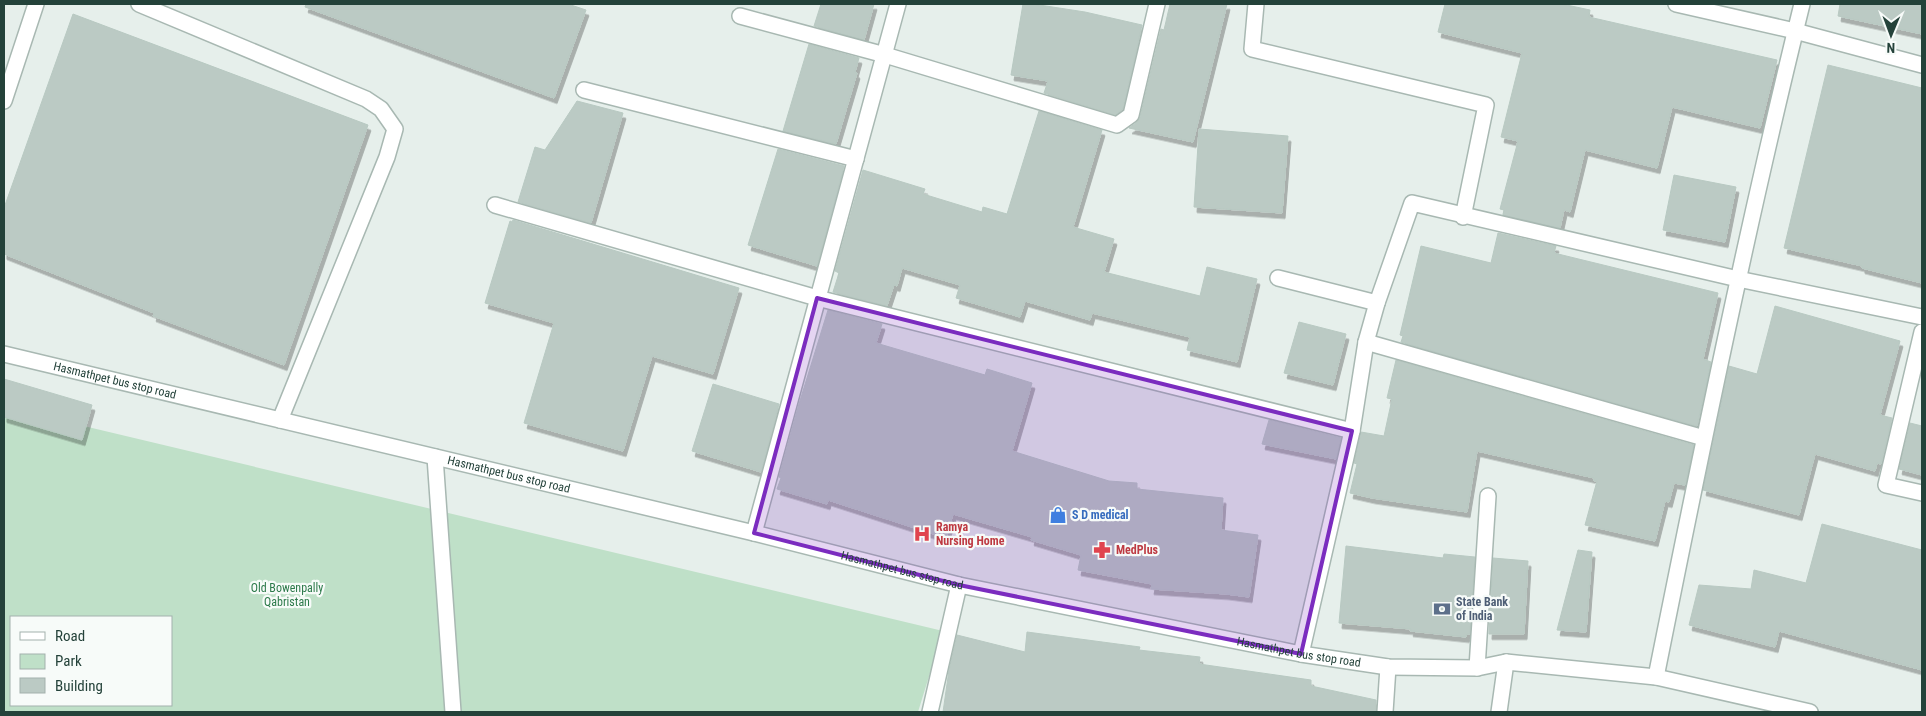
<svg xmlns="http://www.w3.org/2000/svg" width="1926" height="716" font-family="'Roboto Condensed',sans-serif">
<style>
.green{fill:#bfe0c8;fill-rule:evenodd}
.building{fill:#bbcac4;stroke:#b8c9c2;filter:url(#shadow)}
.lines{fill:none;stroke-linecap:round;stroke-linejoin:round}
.service-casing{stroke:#a8b8b2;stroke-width:18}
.minor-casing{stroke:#a8b8b2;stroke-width:18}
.tertiary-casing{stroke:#a8b8b2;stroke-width:18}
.service{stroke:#fff;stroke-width:15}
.minor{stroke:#fff;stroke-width:15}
.tertiary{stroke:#fff;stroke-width:15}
.marked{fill:#7b2cbf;fill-opacity:0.2;stroke:#7b2cbf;stroke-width:4;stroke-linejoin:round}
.labels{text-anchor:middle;stroke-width:4.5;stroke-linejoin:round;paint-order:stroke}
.street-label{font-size:12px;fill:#24423a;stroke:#f7fbf9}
.shop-label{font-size:12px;font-weight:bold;fill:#366cbe;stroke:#f7fbf9;text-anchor:start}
.health-label{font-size:12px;font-weight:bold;fill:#be3a42;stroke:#f7fbf9;text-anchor:start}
.park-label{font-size:12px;fill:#2d7a4b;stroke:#f7fbf9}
.service-label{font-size:12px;font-weight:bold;fill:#4e5e75;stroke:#f7fbf9;text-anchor:start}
</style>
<defs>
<filter id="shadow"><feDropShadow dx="3" dy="5.5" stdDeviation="0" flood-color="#0004"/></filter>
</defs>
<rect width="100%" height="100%" fill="#e6efeb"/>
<path class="green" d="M4,407L943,631L918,712H4ZM11,617H171V705H11Z"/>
<g class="building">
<polygon points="306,4 568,4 586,10 554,98 305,7"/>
<polygon points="821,4 874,4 864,40 814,26"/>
<polygon points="1023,4 1033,4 1085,12 1142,25 1123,109 1115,115 1044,93 1048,81 1011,75"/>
<polygon points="1170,4 1227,4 1193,142 1129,128 1136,123 1140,117 1161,29 1164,30"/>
<polygon points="1445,4 1562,4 1590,10 1589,17 1777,60 1760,128 1672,107 1657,168 1585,150 1570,212 1564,210 1560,228 1503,215 1504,210 1500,209 1518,141 1501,137 1522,53 1438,32"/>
<polygon points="1840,4 1922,4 1922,34 1838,16"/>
<polygon points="73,14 368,125 284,365 153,316 154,313 4,254 4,208"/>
<polygon points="809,44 859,58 855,72 857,73 836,144 783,131"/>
<polygon points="1828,65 1922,88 1922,283 1862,268 1862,266 1784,248"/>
<polygon points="577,101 623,113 591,223 518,202 535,147 545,150"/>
<polygon points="1039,111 1102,130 1073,227 1114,239 1104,272 1200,296 1207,267 1257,279 1237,362 1187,350 1190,337 1092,313 1090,320 1025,301 1020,317 956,298 960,285 902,268 897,286 894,285 887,306 833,292 839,273 835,271 863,170 925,189 923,194 982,212 983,207 1007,214"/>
<polygon points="1199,129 1288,136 1282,213 1194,207"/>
<polygon points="778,149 844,166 817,266 748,245"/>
<polygon points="1674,175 1736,187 1725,242 1663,230"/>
<polygon points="513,220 739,288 713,374 652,356 623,451 524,423 554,323 485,303 510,221 512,222"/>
<polygon points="1498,233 1556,246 1554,253 1718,293 1703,359 1711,362 1697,426 1401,342 1403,336 1400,335 1421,246 1491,263"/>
<polygon points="1775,306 1900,341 1880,415 1892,418 1881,464 1877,463 1875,471 1815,454 1799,515 1703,490 1729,366 1757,374"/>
<polygon points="828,310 882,324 876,343 985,375 987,369 1032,383 1012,451 1109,481 1137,483 1137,489 1223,498 1221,530 1258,535 1249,597 1226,594 1151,589 1152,584 1078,570 1081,555 1031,540 1032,537 953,514 946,538 828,500 827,504 777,489 781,478 779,477 799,404"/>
<polygon points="1299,322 1346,334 1333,385 1284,373"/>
<polygon points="1396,360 1694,445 1685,485 1674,483 1669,502 1665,501 1655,541 1585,525 1597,481 1594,481 1594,478 1477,451 1467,512 1372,498 1350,493 1357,464 1354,463 1361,432 1384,436 1392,399 1387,398"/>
<polygon points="4,379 92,405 82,440 4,417"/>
<polygon points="713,384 779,404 761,472 692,451"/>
<polygon points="1269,420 1341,438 1336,459 1262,444"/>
<polygon points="1910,423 1922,426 1922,475 1899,469"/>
<polygon points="1822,524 1922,550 1922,670 1779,631 1775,647 1689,625 1699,585 1751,589 1754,570 1806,583"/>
<polygon points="1346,546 1443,558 1444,554 1475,557 1470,634 1467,634 1466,637 1410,631 1411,629 1339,623"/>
<polygon points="1578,550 1592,552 1586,632 1557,630"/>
<polygon points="1493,558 1528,561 1524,634 1489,634"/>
<polygon points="1027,632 1140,647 1139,650 1200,657 1199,664 1311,680 1311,686 1376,700 1376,712 943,712 949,670 957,635 1025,652"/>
</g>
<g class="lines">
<g class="service-casing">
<g id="service">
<polyline points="139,4 366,99 381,109 395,129 387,157 280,420"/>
<polyline points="4,101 36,4"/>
</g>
</g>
<g class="minor-casing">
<g id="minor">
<polyline points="1256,4 1252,49 1486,105 1463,217"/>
<polyline points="1676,4 1795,31 1922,65"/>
<polyline points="740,16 885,55 1117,125 1131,115 1157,4"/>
<polyline points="584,90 856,159"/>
<polyline points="495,205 817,298 1352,431"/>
<polyline points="1278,278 1377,303"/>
<polyline points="1922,332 1886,485 1922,493"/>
<polyline points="1366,342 1704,438"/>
<polyline points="435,457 453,712"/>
<polyline points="754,533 898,4"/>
<polyline points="1301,654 1352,431 1366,342 1377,303 1412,203 1738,279 1922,317"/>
<polyline points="1477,668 1488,496"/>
<path d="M1656,677C1701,452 1747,227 1802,4"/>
<polyline points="930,712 959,585"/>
<polyline points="1385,712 1388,667"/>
<polyline points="1499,712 1506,662"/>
</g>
</g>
<g class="tertiary-casing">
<g id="tertiary">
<path id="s1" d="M4,354L754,533L959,585L1301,654L1388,667L1477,668L1506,662L1656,677L1810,712"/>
</g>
</g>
<use href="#service" class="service"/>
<use href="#minor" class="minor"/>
<use href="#tertiary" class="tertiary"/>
</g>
<path class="marked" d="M817,298L1352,431L1301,654L959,585L754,533Z"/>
<defs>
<g id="shop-bare" transform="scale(1.35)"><path d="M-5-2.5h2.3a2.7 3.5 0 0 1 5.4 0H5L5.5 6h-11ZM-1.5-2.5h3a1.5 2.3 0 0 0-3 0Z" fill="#3f7fe0" stroke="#f7fbf9" stroke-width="2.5" paint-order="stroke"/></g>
<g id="hospital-bare" transform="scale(1.35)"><path d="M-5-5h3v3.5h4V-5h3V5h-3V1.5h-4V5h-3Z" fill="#e0444e" stroke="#f7fbf9" stroke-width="2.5" paint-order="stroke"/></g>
<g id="pharmacy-bare" transform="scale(1.35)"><path d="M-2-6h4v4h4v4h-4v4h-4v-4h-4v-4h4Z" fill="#e0444e" stroke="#f7fbf9" stroke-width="2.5" paint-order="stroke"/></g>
<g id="bank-bare" transform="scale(1.35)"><path d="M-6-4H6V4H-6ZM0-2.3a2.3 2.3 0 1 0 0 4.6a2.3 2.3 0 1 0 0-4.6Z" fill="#5c6f8a" stroke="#f7fbf9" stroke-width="2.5" paint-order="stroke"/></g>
</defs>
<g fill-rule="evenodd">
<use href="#shop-bare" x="1058" y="515"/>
<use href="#hospital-bare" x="922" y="534"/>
<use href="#pharmacy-bare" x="1102" y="550"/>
<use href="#bank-bare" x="1442" y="609"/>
</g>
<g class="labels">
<g class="street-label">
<text dy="4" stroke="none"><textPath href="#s1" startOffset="114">Hasmathpet bus stop road</textPath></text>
<text dy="4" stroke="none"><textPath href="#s1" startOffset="519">Hasmathpet bus stop road</textPath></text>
<text dy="4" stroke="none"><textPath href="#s1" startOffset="924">Hasmathpet bus stop road</textPath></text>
<text dy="4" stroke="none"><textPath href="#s1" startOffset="1329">Hasmathpet bus stop road</textPath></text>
</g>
<g class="shop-label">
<text x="1072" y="519">S D medical</text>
</g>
<g class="health-label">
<text x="936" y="531">Ramya<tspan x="936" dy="14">Nursing Home</tspan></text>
<text x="1116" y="554">MedPlus</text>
</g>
<g class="park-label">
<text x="287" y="592">Old Bowenpally<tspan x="287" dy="14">Qabristan</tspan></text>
</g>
<g class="service-label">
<text x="1456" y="606">State Bank<tspan x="1456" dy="14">of India</tspan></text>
</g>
</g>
<rect width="1926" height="716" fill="none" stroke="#24423a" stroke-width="10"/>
<rect x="10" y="616" width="162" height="90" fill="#f7fbf9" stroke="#a3b1ad"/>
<rect x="20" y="632" width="25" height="8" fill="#ffffff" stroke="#a3b1ad"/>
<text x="55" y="641" font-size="15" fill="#24423a">Road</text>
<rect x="20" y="654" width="25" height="15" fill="#bfe0c8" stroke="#a3b1ad"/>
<text x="55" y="666" font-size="15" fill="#24423a">Park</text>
<rect x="20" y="678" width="25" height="15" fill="#bbcac4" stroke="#a3b1ad"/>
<text x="55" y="691" font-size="15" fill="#24423a">Building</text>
<g transform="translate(1891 35) rotate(181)" stroke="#f7fbf9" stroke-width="4" paint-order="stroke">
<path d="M0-4L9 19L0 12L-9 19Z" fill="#24423a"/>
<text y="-8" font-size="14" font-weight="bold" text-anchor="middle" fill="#24423a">N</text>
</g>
</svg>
